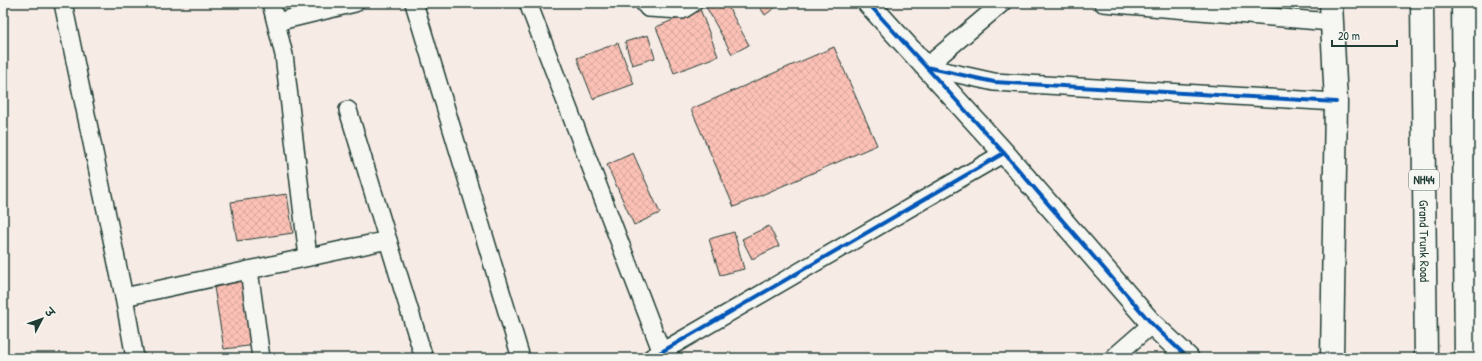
<svg xmlns="http://www.w3.org/2000/svg" width="1482" height="361" font-family="'Patrick Hand','Playpen Sans Deva',sans-serif">
<style>
.building{fill:url(#building-cross-hatch);stroke:#1f3d34}
.lines{fill:none;stroke-linecap:round;stroke-linejoin:round}
.minor-casing{stroke:#1f3d34;stroke-width:20}
.tertiary-casing{stroke:#1f3d34;stroke-width:24}
.primary-casing{stroke:#1f3d34;stroke-width:25}
.trunk-casing{stroke:#1f3d34;stroke-width:25}
.minor{stroke:#f6f6f2;stroke-width:17}
.tertiary{stroke:#f6f6f2;stroke-width:21}
.primary{stroke:#f6f6f2;stroke-width:22}
.trunk{stroke:#f6f6f2;stroke-width:22}
.cycleway-casing{stroke:#f6f6f2;stroke-width:6}
.cycleway{stroke:#0057b8;stroke-width:4}
.labels{text-anchor:middle;stroke-width:4;stroke-linejoin:round;paint-order:stroke}
.shield{fill:#f6f6f2;stroke:#60746d;stroke-width:1}
.shield-label{font-size:12px;font-weight:bold;fill:#1f3d34}
.street-label{font-size:13px;fill:#1f3d34;stroke:#f6f6f2}
</style>
<defs>
<pattern id="building-cross-hatch" width="8" height="8" patternUnits="userSpaceOnUse"><rect width="8" height="8" fill="#fcc1b6"/><path d="M0 0l8 8M0 8l8-8" fill="none" stroke="#d8a79d"/></pattern>
</defs>
<rect width="100%" height="100%" fill="#f7ebe6"/>
<filter id="ink" filterUnits="userSpaceOnUse"><feTurbulence type="fractalNoise" baseFrequency=".025" numOctaves="2"/><feDisplacementMap in="SourceGraphic" scale="8" xChannelSelector="R" yChannelSelector="G"/><feConvolveMatrix kernelMatrix="1 2 1 2 8 2 1 2 1" color-interpolation-filters="sRGB"/></filter>
<g filter="url(#ink)">
<g class="building">
<polygon points="704,3 726,3 749,45 732,54"/>
<polygon points="757,3 781,3 765,15"/>
<polygon points="700,9 718,56 674,73 656,27"/>
<polygon points="648,35 655,58 632,65 625,42"/>
<polygon points="618,43 634,84 593,99 577,58"/>
<polygon points="834,47 877,145 734,207 691,109"/>
<polygon points="633,153 660,213 634,225 607,165"/>
<polygon points="287,194 293,233 237,241 231,202"/>
<polygon points="769,226 779,246 752,259 742,239"/>
<polygon points="734,232 744,269 720,275 709,239"/>
<polygon points="245,276 256,345 224,349 213,281"/>
</g>
<g class="lines">
<g class="minor-casing">
<g id="minor">
<polyline points="63,3 124,297 135,358"/>
<polyline points="271,3 284,55 308,257"/>
<polyline points="414,3 521,358"/>
<polyline points="528,3 664,358"/>
<polyline points="644,3 648,8 682,10 693,3"/>
<polyline points="1103,3 1331,22"/>
<polyline points="276,22 355,3"/>
<polyline points="926,67 994,82 1336,102"/>
<polyline points="926,67 1002,3"/>
<polyline points="348,110 424,358"/>
<polyline points="249,270 261,358"/>
<polyline points="124,297 388,240"/>
<polyline points="651,358 1004,153"/>
<polyline points="1113,358 1152,324"/>
</g>
</g>
<g class="tertiary-casing">
<polyline id="tertiary" points="868,3 1004,153 1152,324 1188,358"/>
</g>
<g class="primary-casing">
<polyline id="primary" points="1331,3 1336,102 1332,358"/>
</g>
<g class="trunk-casing">
<g id="trunk">
<path id="s1" d="M1422,3L1426,358"/>
<polyline points="1463,3 1466,358"/>
</g>
</g>
<use href="#minor" class="minor"/>
<use href="#tertiary" class="tertiary"/>
<use href="#primary" class="primary"/>
<use href="#trunk" class="trunk"/>
<g class="cycleway-casing">
<g id="cycleway">
<polyline points="868,3 1004,153 1152,324 1188,358"/>
<polyline points="926,67 994,82 1336,102"/>
<polyline points="651,358 1004,153"/>
</g>
</g>
<use href="#cycleway" class="cycleway"/>
</g>
</g>
<g class="labels">
<rect class="shield" x="1409" y="170" width="30" height="20" rx="3"/>
<g class="shield-label">
<text x="1424" y="184">NH44</text>
</g>
<g class="street-label">
<text dy="5" stroke="none"><textPath href="#s1" startOffset="238">Grand Trunk Road</textPath></text>
</g>
</g>
<rect width="1482" height="361" fill="none" stroke="#f6f6f2" stroke-width="16"/>
<rect x="8" y="8" width="1466" height="345" fill="none" stroke="#1f3d34" stroke-width="1.5" filter="url(#ink)"/>
<g transform="translate(42 319) rotate(49)" stroke="#f6f6f2" stroke-width="3" paint-order="stroke">
<path d="M0-3L7 15L0 10L-7 15Z" fill="#1f3d34"/>
<text y="-6" font-size="11" font-weight="bold" text-anchor="middle" fill="#1f3d34">उ</text>
</g>
<path d="M1332 40v6h65v-6" fill="none" stroke="#1f3d34" stroke-width="2"/>
<text x="1338" y="40" font-size="12" fill="#1f3d34" stroke="#f6f6f2" stroke-width="3" paint-order="stroke">20 m</text>
</svg>
